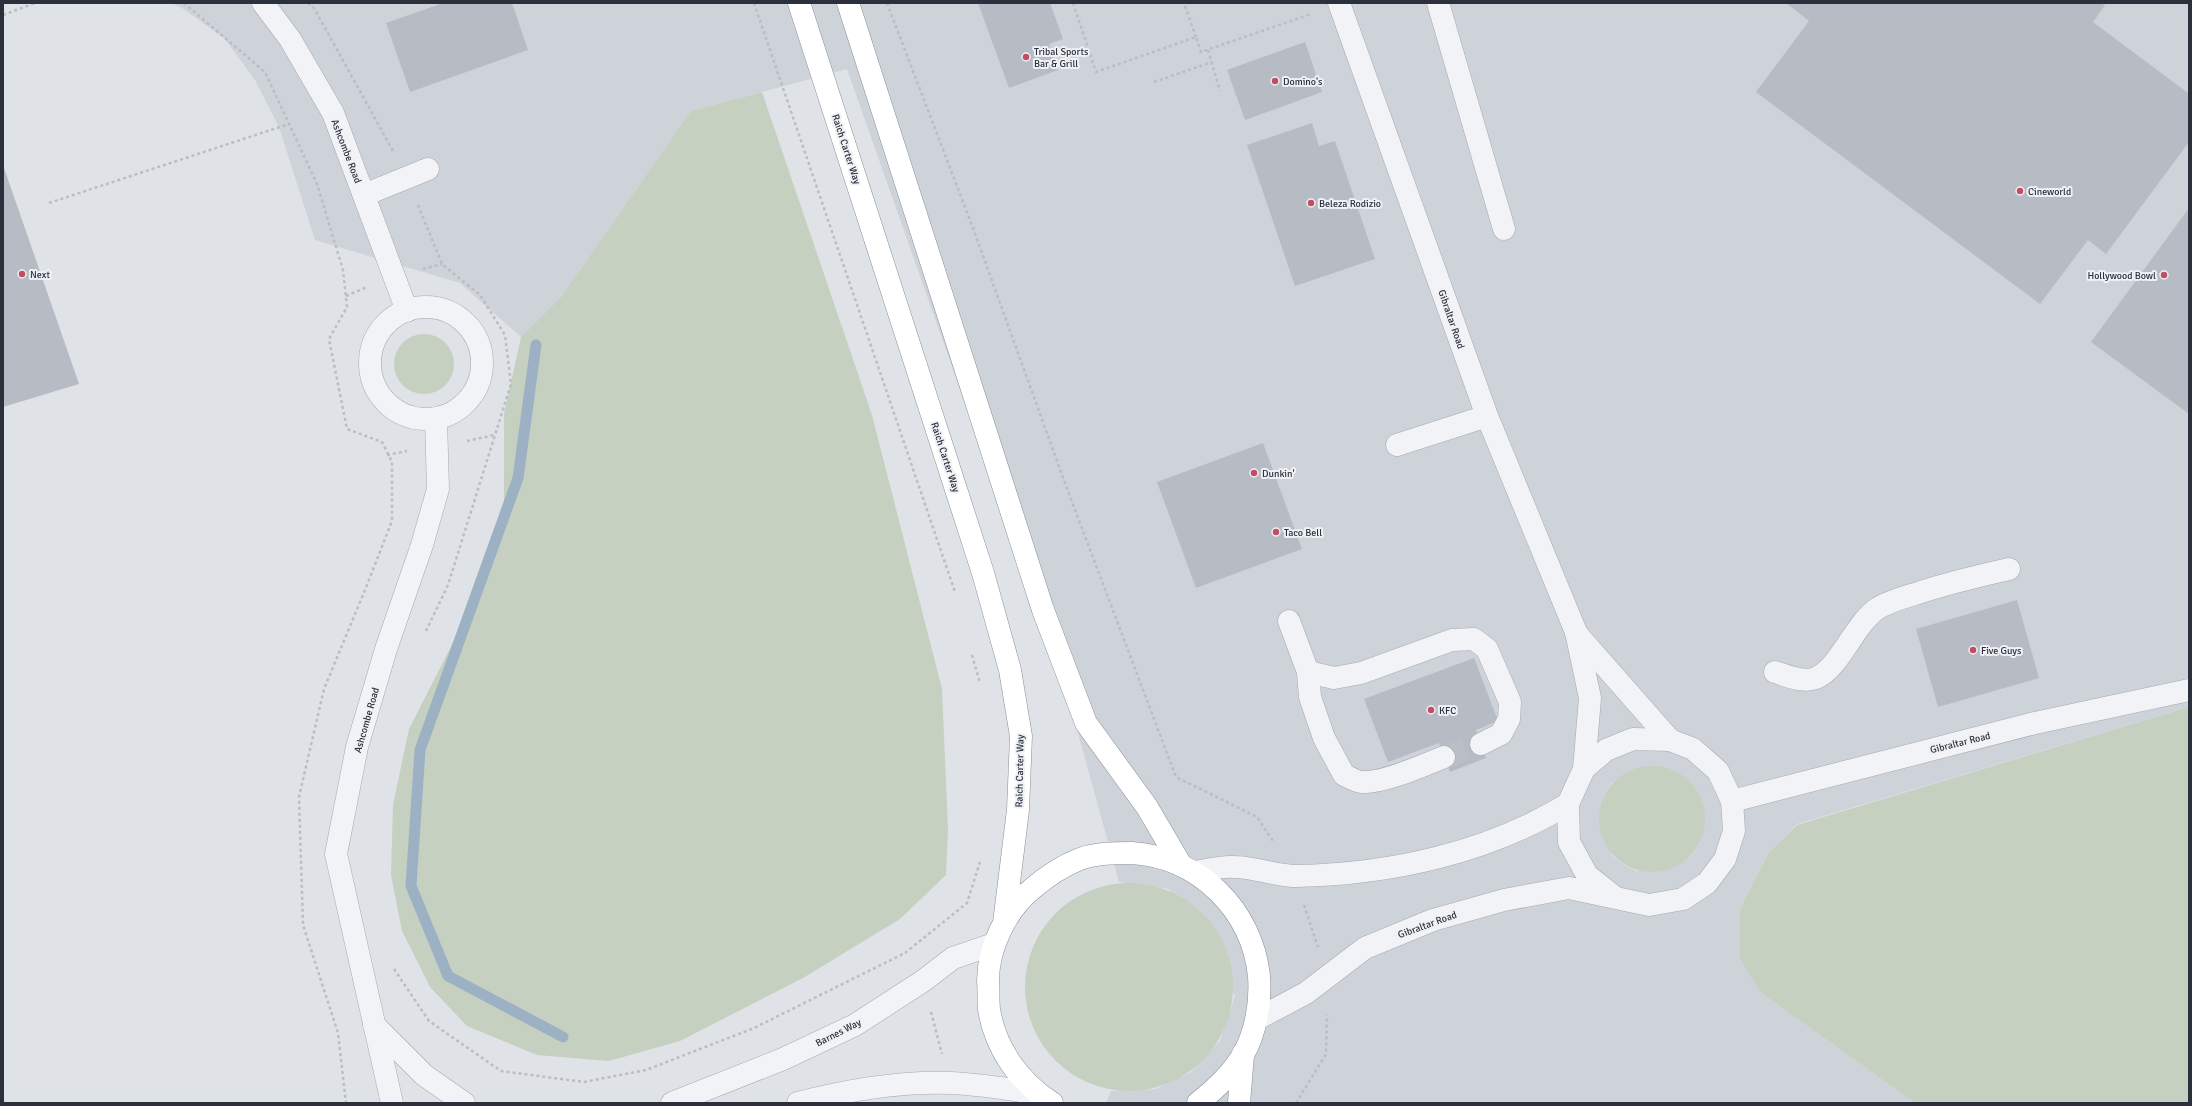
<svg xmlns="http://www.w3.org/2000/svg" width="2192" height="1106" font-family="Signika,sans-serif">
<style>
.built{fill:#ced2d9;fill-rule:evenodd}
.green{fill:#c5d0c1}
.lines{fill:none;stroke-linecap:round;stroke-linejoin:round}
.stream{stroke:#9db1c4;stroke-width:11}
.building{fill:#b7bcc4}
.minor-tunnel{stroke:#bbbfc5;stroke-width:22;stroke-dasharray:22 11;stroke-linecap:butt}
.minor-casing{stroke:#a5aab1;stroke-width:23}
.highway-casing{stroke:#88909c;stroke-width:23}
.path{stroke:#babdc2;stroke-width:2.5;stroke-dasharray:3 3;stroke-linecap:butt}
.minor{stroke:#f2f3f6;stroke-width:22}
.highway{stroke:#fff;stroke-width:22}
.poi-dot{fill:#c24f61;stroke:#eff1f5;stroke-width:1.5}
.labels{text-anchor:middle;stroke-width:4;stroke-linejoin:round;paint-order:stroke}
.poi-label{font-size:10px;fill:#2a313d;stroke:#eff1f5;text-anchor:start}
.street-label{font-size:10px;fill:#2a313d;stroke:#eff1f5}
</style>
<rect width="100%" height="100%" fill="#dfe3e7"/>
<path class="built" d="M171,3H2189V707L1797,824L1769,852L1740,909V959L1760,992L1915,1103H1106L1111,1091L1156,1089L1190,1073L1220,1041L1235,996L1169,889L1119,882L1067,693L847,69L691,111L561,297L521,337L460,283L315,240L279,127L255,80L225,39L182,8ZM1671,770L1691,783L1699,794L1700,843L1691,856L1677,866L1636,871L1624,865L1612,856L1604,795L1612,783L1627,772Z"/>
<g class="green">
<polygon points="762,92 872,415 942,689 948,830 946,875 900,919 803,978 680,1041 609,1061 537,1055 467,1026 430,987 402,931 391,875 393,805 409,729 469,611 504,504 504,414 521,337 561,297 691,111"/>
<circle cx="424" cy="364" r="30"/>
<polygon points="2189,707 2189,1103 1915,1103 1760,992 1740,959 1740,909 1769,852 1797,825"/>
<circle cx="1652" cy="819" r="53"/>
<circle cx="1129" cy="987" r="104"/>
</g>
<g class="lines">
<polyline class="stream" points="536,345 518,478 420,750 411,886 448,976 563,1037"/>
</g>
<g class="building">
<polygon points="443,3 512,3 528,50 410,92 386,23"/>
<polygon points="978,3 1050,3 1063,39 1049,44 1058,70 1009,88"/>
<polygon points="1786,3 2102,3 2105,5 2093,22 2188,93 2189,91 2189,142 2106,254 2088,240 2040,304 1756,92 1809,21"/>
<polygon points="1305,42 1322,92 1245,120 1227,70"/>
<polygon points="1312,123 1319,146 1335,141 1375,259 1295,286 1247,145"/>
<polygon points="3,165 79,384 3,407"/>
<polygon points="2189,208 2189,414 2091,342"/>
<polygon points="1263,443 1302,549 1196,588 1157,482"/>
<polygon points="2017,600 2039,678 1938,707 1916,629"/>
<polygon points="1474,658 1498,721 1476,730 1486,758 1450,772 1439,743 1388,762 1364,699"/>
</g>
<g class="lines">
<polyline class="minor-tunnel" points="1444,757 1481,744"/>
<g class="minor-casing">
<g id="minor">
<polyline points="263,3 290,39 333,113 407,311"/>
<polyline points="1339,3 1487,416 1576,632 1590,698 1584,769"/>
<polyline points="1438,3 1504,229"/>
<polyline points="364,195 428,169"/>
<circle cx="426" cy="363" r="56"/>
<polyline points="1397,445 1487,416"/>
<path d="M1289,621L1308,672L1310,697L1324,738L1344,775C1349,777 1355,781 1361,782C1382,784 1424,765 1444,757"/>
<polyline points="1576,633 1670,740"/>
<polyline points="1308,672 1334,678 1361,673 1452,640 1474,639 1487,649 1510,702 1509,719 1501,734 1481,744"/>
<path d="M1775,672C1788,676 1803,683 1816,678C1840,668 1854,624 1878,608C1890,601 1905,597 1918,593C1948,583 1978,576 2009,569"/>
<polyline points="1732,801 2035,723 2189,690"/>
<path d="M1195,872C1207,870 1221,866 1234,867C1255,867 1276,876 1297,876C1391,874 1487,853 1568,804"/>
<polyline points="1257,1019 1306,993 1365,948 1433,920 1504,900 1569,888 1616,898 1649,905 1683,899 1707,883 1725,859 1734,831 1732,801 1718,771 1693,749 1670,740 1633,739 1606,750 1584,769 1568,804 1569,842 1587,875 1616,898"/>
<polyline points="374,1025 424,1075 464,1103"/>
<polyline points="392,1103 336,854 357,747 386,649 422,545 438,489 436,419"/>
<polyline points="672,1103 783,1059 855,1025 923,981 953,958 994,944"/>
<path d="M798,1103C848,1090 898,1081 950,1083C978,1084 1007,1089 1035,1093"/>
</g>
</g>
<g class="highway-casing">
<g id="highway">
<polyline points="799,3 983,573 1010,670 1021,736 1018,810 1004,923"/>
<polyline points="848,3 1043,610 1086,723 1147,807 1181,865"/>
<path d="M1052,1103C1019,1082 995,1048 989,1009C988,1000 989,990 988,981C988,948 1006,910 1032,889C1047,876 1062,866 1080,859C1096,853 1115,853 1132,853C1199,857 1252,910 1259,976C1261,1002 1256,1032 1243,1055C1232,1074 1215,1089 1198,1103"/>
<polyline points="1239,1103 1243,1054"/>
</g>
</g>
<g class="path">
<polyline points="184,3 265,72 317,184 343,270 347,307 329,339 347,429 382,442 392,462 392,521 365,590 324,689 299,797 303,925 338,1033 346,1103"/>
<polyline points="308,3 314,8 393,151"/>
<polyline points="754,3 955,592"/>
<polyline points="887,3 973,228 1066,486 1176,777 1257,817 1273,841"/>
<polyline points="1073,3 1096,72 1196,37 1201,52 1311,14"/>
<polyline points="1185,6 1196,37"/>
<polyline points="3,15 35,3"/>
<polyline points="1208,50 1220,91"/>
<polyline points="1154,82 1212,62"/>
<polyline points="49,203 289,124"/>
<polyline points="418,205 442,264 480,295 505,335 511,384 448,585 426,631"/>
<polyline points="423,269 442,264"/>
<polyline points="346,296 367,287"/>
<polyline points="467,441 494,435"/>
<polyline points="387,455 407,451"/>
<polyline points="972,655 980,683"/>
<polyline points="1304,905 1318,947"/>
<polyline points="905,953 967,903 980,862"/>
<polyline points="394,969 429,1021 501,1071 584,1082 646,1070 754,1028 905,953"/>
<polyline points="931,1012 942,1054"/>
<polyline points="1296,1103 1326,1054 1327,1015"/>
</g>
<use href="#minor" class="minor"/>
<use href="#highway" class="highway"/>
</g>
<g class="poi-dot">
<circle cx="1026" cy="57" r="4"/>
<circle cx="1275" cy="81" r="4"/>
<circle cx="2020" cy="191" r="4"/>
<circle cx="1311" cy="203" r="4"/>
<circle cx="22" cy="274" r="4"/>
<circle cx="2164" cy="275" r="4"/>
<circle cx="1254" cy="473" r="4"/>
<circle cx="1276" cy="532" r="4"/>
<circle cx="1973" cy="650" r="4"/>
<circle cx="1431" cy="710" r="4"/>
</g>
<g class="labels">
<g class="poi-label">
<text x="1034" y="55">Tribal Sports<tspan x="1034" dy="12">Bar &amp; Grill</tspan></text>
<text x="1283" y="85">Domino's</text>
<text x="2028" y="195">Cineworld</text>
<text x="1319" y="207">Beleza Rodizio</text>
<text x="30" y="278">Next</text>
<text x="2156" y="279" text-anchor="end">Hollywood Bowl</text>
<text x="1262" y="477">Dunkin'</text>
<text x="1284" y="536">Taco Bell</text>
<text x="1981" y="654">Five Guys</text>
<text x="1439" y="714">KFC</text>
</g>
<g class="street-label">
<text transform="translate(847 149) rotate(72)" y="4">Raich Carter Way</text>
<text transform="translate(347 151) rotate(69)" y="4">Ashcombe Road</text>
<text transform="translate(1452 319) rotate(71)" y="4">Gibraltar Road</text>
<text transform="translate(946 457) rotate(72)" y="4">Raich Carter Way</text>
<text transform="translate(366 720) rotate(-74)" y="4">Ashcombe Road</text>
<text transform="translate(1960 742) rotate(-14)" y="4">Gibraltar Road</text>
<text transform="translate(1019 771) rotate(-89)" y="4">Raich Carter Way</text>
<text transform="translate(1427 924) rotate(-20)" y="4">Gibraltar Road</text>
<text transform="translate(838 1032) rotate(-27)" y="4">Barnes Way</text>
</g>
</g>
<rect width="2192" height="1106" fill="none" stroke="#2a313d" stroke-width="8"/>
</svg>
